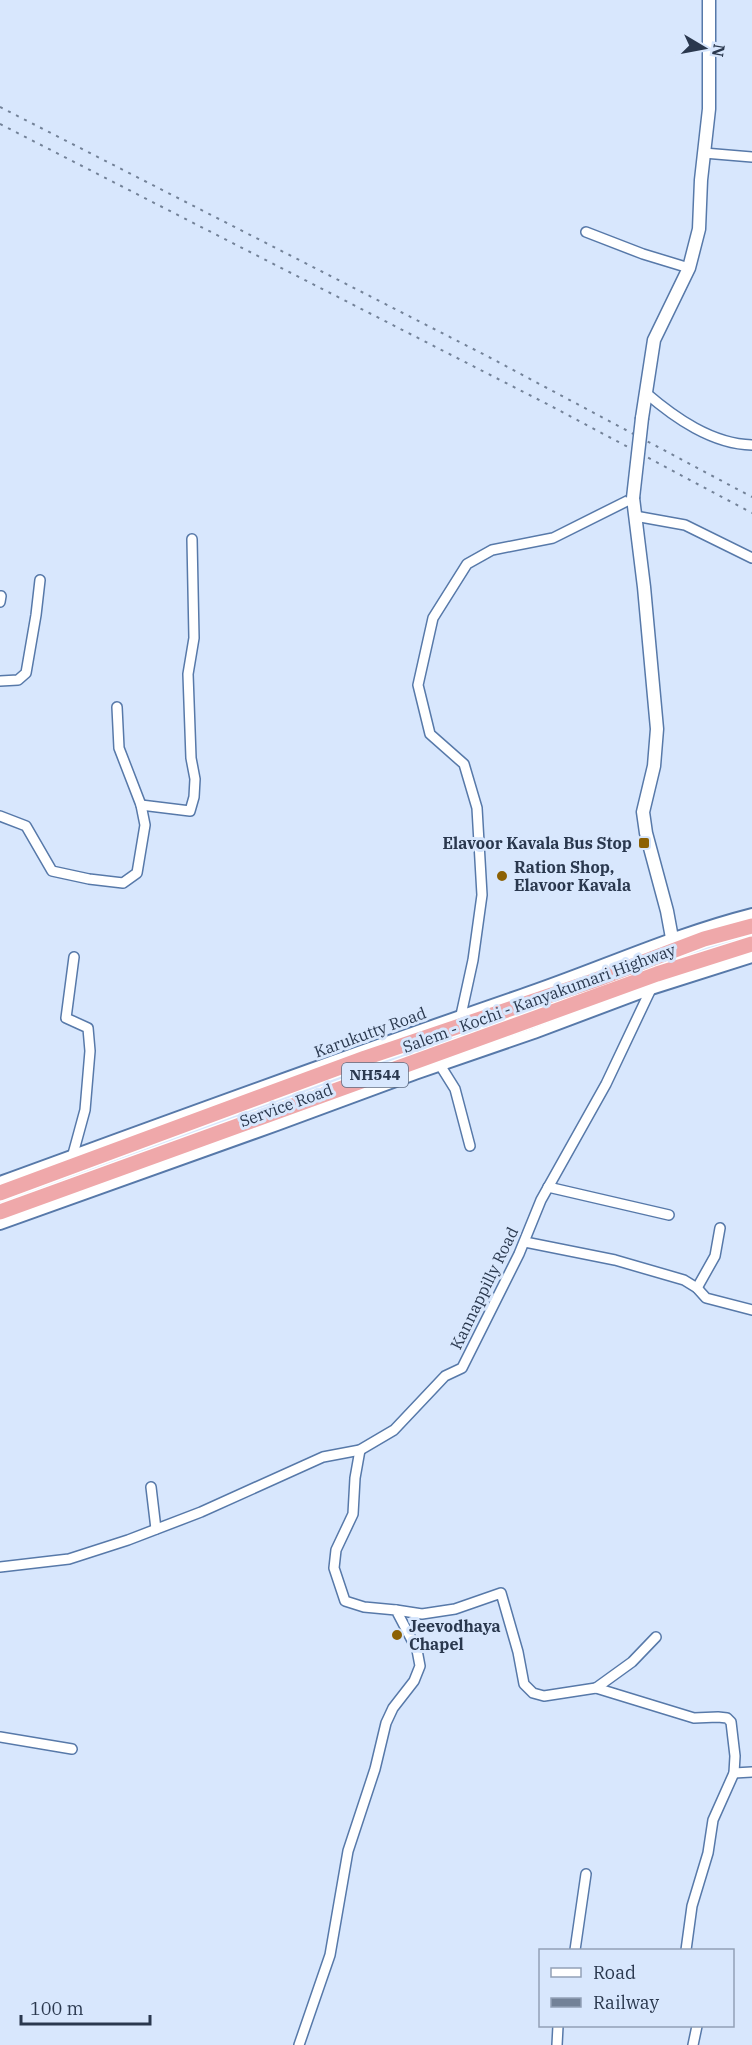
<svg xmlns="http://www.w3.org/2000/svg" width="752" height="2045" font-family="'IBM Plex Serif',serif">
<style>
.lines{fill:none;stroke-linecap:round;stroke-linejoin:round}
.minor-casing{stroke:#5779a9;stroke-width:12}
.tertiary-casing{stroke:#5779a9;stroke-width:14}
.secondary-casing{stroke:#5779a9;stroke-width:15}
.trunk-casing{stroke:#fff;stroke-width:18}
.minor{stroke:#fff;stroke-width:9}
.tertiary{stroke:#fff;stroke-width:10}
.secondary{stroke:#fff;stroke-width:12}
.trunk{stroke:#efa8aa;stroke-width:15}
.rail{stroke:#738298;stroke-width:2;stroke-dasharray:3 6;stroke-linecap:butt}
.secondary-bridge-casing{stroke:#5779a9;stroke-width:15;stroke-linecap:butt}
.secondary-bridge{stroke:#fff;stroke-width:12}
.poi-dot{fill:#8c6104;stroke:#d8e7fd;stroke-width:2}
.labels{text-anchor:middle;stroke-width:6;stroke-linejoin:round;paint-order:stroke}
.shield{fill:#d8e7fd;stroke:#5e6c82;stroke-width:1.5}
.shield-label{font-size:15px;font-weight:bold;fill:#2a384e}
.poi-label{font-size:16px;font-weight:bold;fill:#2a384e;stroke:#d8e7fd;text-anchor:start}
.street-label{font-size:16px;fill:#2a384e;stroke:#d8e7fd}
</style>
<rect width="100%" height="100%" fill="#d8e7fd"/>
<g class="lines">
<g class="minor-casing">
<g id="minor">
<polyline points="704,153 752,157"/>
<polyline points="586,232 643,254 689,268"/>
<path d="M646,393C675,418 712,444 752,445"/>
<polyline points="635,516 685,525 752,558"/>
<polyline points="0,602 1,596"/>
<polyline points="0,681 18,680 26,673 36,615 40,580"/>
<polyline points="141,805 190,811 194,797 195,779 191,758 188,674 194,638 192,539"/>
<polyline points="0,816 26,826 52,871 89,879 123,883 137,873 145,825 141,805 119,748 117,707"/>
<polyline points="461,1015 473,960 482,895 477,808 464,764 430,734 418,685 433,618 467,564 492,550 553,538 633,498"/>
<polyline points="440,1065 455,1089 470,1146"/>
<polyline points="73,1154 85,1110 90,1051 88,1028 66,1018 74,957"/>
<polyline points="548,1187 669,1215"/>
<polyline points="525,1242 615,1260 684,1280 697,1288 706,1298 752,1310"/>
<polyline points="697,1288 715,1256 720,1228"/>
<polyline points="151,1487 156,1529"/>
<polyline points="0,1567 69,1559 128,1540 201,1512 323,1457 360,1450 394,1430 445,1376 462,1368 519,1254 541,1200 606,1084 651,989"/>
<polyline points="396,1610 422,1614 455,1609 501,1593 518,1652 524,1684 533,1693 544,1696 596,1688 694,1718 718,1717 727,1718 731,1722 735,1756 734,1773 713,1820 708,1853 692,1906 686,1950"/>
<polyline points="596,1688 632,1662 656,1637"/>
<polyline points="0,1737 72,1749"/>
<polyline points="734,1773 752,1772"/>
<polyline points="575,1950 586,1874"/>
<polyline points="299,2045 330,1955 348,1851 375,1769 386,1723 393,1708 414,1681 420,1666 417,1650 396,1610 364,1607 345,1601 334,1568 336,1550 353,1514 355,1478 360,1450"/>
<polyline points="557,2045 558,2026"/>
<polyline points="693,2045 697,2026"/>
</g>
</g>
<g class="tertiary-casing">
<g id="tertiary">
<path d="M0,1182C173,1119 346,1055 521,995C598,969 673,934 752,914"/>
<polyline points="0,1224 277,1125 415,1074 534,1033 651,989 752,957"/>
</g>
</g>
<g class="secondary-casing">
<g id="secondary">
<polyline points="642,418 654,340 689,268 699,229 701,180 709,109 709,0"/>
<polyline points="633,498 644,587 657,729 654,766 643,812 646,833 667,911 672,938"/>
</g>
</g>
<g class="trunk-casing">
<g id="trunk">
<polyline points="0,1193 365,1058 593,981 704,939 752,926"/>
<polyline points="0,1212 657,974 752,944"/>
</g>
</g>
<use href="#minor" class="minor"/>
<use href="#tertiary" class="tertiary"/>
<use href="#secondary" class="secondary"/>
<use href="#trunk" class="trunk"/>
<g class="rail">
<polyline points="0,107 485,355 752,497"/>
<polyline points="0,124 549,405 752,513"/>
</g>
<g class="secondary-bridge-casing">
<polyline id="secondary-bridge" points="633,498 642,418"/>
</g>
<use href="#secondary-bridge" class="secondary-bridge"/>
</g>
<g class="poi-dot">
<rect x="638" y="837" width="12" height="12" rx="3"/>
<circle cx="502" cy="876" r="6"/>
<circle cx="397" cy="1635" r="6"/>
</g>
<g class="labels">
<rect class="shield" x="342" y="1063" width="66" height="24" rx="4.5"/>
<g class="shield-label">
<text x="375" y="1080">NH544</text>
</g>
<g class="poi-label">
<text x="632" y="849" text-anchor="end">Elavoor Kavala Bus Stop</text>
<text x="514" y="873">Ration Shop,<tspan x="514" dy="18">Elavoor Kavala</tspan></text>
<text x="409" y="1632">Jeevodhaya<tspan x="409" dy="18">Chapel</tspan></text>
</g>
<g class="street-label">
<text transform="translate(539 998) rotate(-20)" y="6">Salem - Kochi - Kanyakumari Highway</text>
<text transform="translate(370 1032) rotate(-20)" y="6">Karukutty Road</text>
<text transform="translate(286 1105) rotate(-20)" y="6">Service Road</text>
<text transform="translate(484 1288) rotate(-64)" y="6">Kannappilly Road</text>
</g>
</g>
<rect x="539" y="1949" width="195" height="78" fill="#d8e7fd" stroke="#92a1b7" stroke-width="1.5"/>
<rect x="551" y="1968" width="30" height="9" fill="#ffffff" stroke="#92a1b7" stroke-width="1.5"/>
<text x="593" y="1979" font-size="18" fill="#2a384e">Road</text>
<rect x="551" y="1998" width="30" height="9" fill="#738298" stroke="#92a1b7" stroke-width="1.5"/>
<text x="593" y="2009" font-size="18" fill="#2a384e">Railway</text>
<g transform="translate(704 48) rotate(100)" stroke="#d8e7fd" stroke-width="4.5" paint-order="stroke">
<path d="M0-4.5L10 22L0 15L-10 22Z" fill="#2a384e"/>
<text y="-9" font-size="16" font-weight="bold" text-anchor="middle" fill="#2a384e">N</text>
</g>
<path d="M21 2015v9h129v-9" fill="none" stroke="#2a384e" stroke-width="3"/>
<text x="30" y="2015" font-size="18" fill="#2a384e" stroke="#d8e7fd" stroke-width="4.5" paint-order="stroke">100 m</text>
</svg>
